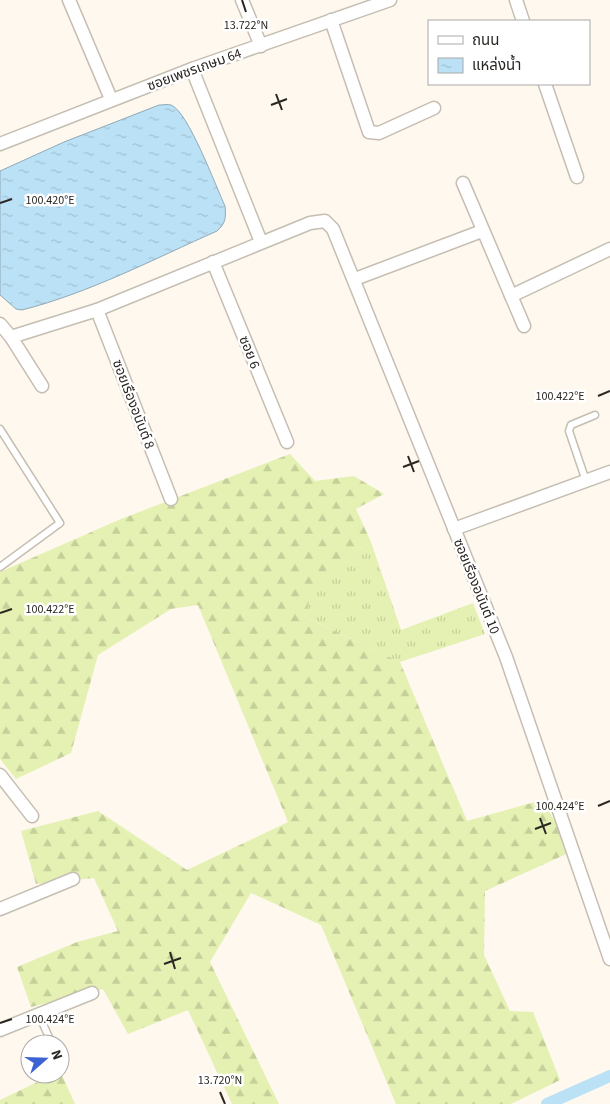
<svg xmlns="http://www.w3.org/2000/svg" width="610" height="1104" font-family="'Source Sans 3','Noto Sans Thai',sans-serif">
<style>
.grass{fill:url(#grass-tufts)}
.forest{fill:url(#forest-firs)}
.water{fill:url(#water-ripples);stroke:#90a9b6}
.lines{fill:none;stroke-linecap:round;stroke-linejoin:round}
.canal{stroke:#bbe1f6;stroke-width:12}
.lane-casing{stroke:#c5beb2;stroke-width:9}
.street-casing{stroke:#c5beb2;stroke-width:15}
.lane{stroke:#fff;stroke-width:6}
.street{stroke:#fff;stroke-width:12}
.ticks{fill:none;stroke:#2a2722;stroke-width:2}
.labels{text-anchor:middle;stroke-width:5;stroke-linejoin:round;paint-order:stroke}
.street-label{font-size:14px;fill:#2a2722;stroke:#fff}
.ticks-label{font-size:12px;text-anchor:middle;fill:#2a2722;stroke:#fff;stroke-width:5;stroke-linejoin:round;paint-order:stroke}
</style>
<defs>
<pattern id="grass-tufts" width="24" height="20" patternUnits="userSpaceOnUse" patternTransform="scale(1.25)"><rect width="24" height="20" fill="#e5f1b3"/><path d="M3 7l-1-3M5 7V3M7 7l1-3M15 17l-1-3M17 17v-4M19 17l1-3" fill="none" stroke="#c5cf9a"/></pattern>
<pattern id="forest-firs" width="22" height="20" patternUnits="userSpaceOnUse" patternTransform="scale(1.25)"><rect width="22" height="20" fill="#e5f1b3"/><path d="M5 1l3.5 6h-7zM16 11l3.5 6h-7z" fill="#c5cf9a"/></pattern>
<pattern id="water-ripples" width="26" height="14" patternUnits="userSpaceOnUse" patternTransform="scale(1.25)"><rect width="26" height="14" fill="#bbe1f6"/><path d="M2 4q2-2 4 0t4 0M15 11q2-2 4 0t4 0" fill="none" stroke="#a1c1d3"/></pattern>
</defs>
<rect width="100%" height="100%" fill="#fef8ee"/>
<polygon class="grass" points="371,542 401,630 473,603 485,634 400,662 305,617 315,577"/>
<g class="forest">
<polygon points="290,454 315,481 354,476 384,494 356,509 371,542 316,577 305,617 400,662 467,821 542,800 573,851 485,891 484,955 510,1011 533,1012 560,1080 511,1104 396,1104 321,925 251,893 210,962 279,1104 232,1104 188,1010 128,1034 103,989 31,1007 17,967 77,942 118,931 94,878 36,884 21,831 98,811 187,870 288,822 198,605 171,609 98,655 71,753 16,779 0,759 0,572 121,519"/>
<polygon points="60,1071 75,1104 0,1104 0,1100 54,1074 60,1074"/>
</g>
<path class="water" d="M159,105C162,105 168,104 171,105C188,111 216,187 225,206C226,217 226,223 217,231C154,259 89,293 22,310L16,309L0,295V171L64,142Z"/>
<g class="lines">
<polyline class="canal" points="547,1104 610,1076"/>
<g class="lane-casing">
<g id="lane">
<polyline points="0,429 60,523 0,567"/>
<polyline points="586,481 569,431 571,425 595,415"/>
<polyline points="39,1015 52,1044"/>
</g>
</g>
<g class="street-casing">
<g id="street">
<polyline points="69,0 111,99"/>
<polyline points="242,0 261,46"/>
<polyline points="516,0 523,21"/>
<polyline points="331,20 369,132 379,133 434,108"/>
<polyline points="192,69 261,242"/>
<polyline points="545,84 577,177"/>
<polyline points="0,144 192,69 390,0"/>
<polyline points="463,183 524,326"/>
<polyline points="213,262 287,442"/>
<polyline points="355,279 482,231"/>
<polyline points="511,296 610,249"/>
<polyline points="97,310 171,499"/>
<polyline points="0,324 11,337 42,386"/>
<polyline points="11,337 97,310 310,223 325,221 333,229 506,657 610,959"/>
<polyline points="454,529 610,472"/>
<polyline points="0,775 32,816"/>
<polyline points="0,909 73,879"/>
<polyline points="0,1030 92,993"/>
</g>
</g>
<use href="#lane" class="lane"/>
<use href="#street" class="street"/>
</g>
<path class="ticks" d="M242,0L246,12M276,94L282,110M271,105L287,99M0,203L12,199M598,396L610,391M408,456L414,472M403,467L419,461M0,613L12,609M598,806L610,801M540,818L546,834M535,829L551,823M170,952L175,969M164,964L181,958M0,1023L12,1019M220,1092L225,1104"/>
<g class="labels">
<g class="street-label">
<text transform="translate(194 69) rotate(-20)" y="5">ซอยเพชรเกษม 64</text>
<text transform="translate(250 352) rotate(68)" y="5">ซอย 6</text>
<text transform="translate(134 404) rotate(69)" y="5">ซอยเรืองอนันต์ 8</text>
<text transform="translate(477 586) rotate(68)" y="5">ซอยเรืองอนันต์ 10</text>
</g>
</g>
<g class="ticks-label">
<text x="246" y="29">13.722°N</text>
<text x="50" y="204">100.420°E</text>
<text x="560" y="400">100.422°E</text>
<text x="50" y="613">100.422°E</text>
<text x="560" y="810">100.424°E</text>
<text x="50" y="1023">100.424°E</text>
<text x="220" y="1084">13.720°N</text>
</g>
<rect x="428" y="20" width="162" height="65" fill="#ffffff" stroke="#aaa9a7"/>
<rect x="438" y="36" width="25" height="8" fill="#ffffff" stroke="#aaa9a7"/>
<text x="472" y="45" font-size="15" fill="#2a2722">ถนน</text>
<rect x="438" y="58" width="25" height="15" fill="url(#water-ripples)" stroke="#aaa9a7"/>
<text x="472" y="70" font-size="15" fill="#2a2722">แหล่งน้ำ</text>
<g transform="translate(45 1059) rotate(70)"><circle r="24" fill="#ffffff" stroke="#aaa9a7"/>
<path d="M0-4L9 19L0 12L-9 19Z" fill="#3c62d3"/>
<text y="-8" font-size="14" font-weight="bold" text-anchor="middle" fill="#2a2722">N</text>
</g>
</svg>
